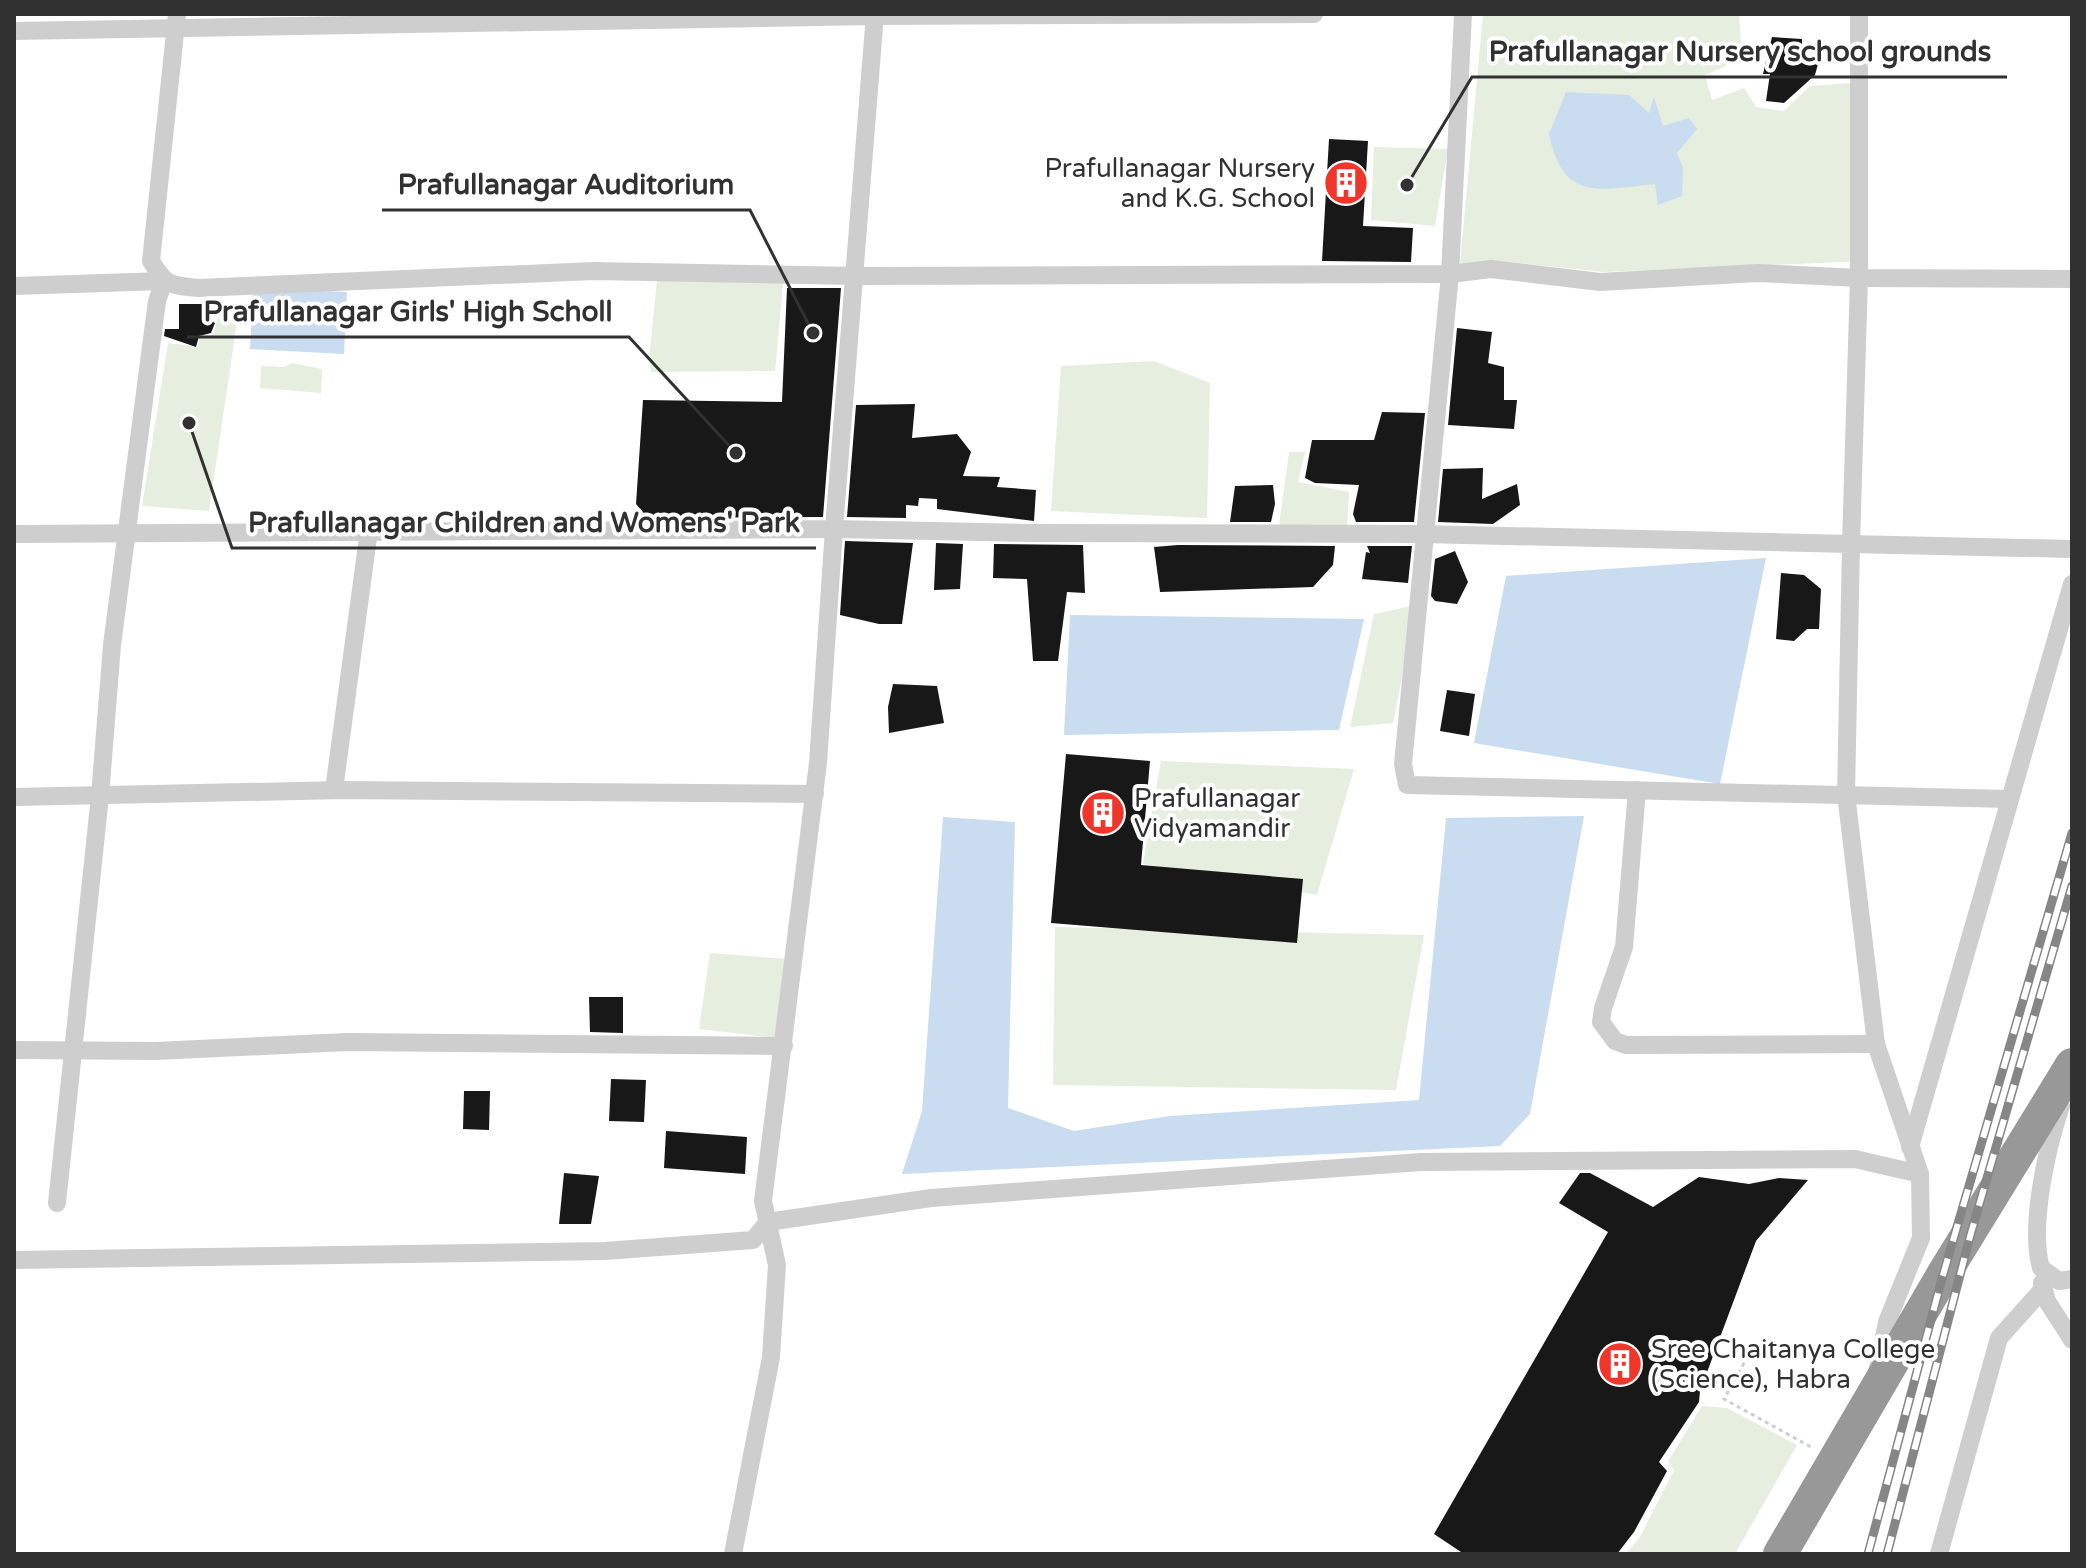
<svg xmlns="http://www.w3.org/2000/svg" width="2086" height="1568" font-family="'Varela Round',sans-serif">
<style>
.green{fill:#e5eedf}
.water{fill:#cadcef}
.building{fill:#181818}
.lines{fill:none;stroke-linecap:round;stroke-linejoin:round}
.path{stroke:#cecece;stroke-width:3;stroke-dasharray:4 4;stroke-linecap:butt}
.street{stroke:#cecece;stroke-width:18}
.highway{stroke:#989898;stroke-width:34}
.rail-casing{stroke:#868686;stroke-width:9}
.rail{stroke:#fff;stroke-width:6;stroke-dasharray:18;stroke-linecap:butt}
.labels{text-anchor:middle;stroke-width:8;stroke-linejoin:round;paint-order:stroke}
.poi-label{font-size:26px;fill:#313131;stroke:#fff;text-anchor:start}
.leader{fill:none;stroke:#313131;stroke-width:3}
.callout-dot{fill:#313131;stroke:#fff;stroke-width:3}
.callout-label{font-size:28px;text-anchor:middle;font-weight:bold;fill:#313131;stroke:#fff;stroke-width:8;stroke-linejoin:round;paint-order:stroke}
</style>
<rect width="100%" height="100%" fill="#fff"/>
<g class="green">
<polygon points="1483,14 1739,14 1742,59 1705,75 1712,100 1744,88 1756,107 1784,111 1810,86 1865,82 1865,261 1603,272 1501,261 1460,264"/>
<polygon points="1374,147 1448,149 1435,226 1371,220"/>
<polygon points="657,280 783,283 775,371 651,372 649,360"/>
<polygon points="219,313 238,315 209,511 142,506 168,343 198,347 199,336 213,335"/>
<polygon points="1154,361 1210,383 1207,518 1051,511 1061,366"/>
<polygon points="292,363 322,369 321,393 260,388 261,366 284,367"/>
<polygon points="1289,452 1305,452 1298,482 1349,492 1347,529 1279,526"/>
<polygon points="1416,605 1393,723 1350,727 1374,614"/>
<polygon points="1161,761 1354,769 1317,895 1143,864"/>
<polygon points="1055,927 1424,935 1396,1090 1053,1085"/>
<polygon points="710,953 787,959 776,1038 699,1029"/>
<polygon points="1702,1406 1727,1408 1797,1445 1735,1554 1626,1554 1640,1537 1674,1470 1668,1461"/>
</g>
<g class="water">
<path d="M1566,92L1629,95L1649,113L1654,97L1663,126L1689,118L1697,129L1677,153L1683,168L1682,196L1658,205L1655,184C1598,190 1563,202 1549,134Z"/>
<polygon points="253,288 347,292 344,354 250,349"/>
<polygon points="1766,558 1720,784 1474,743 1506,576"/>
<polygon points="1070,615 1364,619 1339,730 1064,735"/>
<polygon points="1584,816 1530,1114 1500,1146 902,1174 922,1111 943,817 1015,822 1008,1108 1074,1131 1170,1116 1419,1100 1446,818"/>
</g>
<g class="building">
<polygon points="1772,37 1802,39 1802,52 1818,64 1815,75 1784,103 1766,101 1770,74 1763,74"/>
<polygon points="1329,139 1368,141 1363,226 1413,228 1411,262 1322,261"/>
<polygon points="787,288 841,288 823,517 648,518 636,504 643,400 782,402"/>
<polygon points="179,304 207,304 207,319 215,323 211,333 199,336 196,347 164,336 165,329 179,329"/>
<polygon points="1457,328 1492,332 1488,363 1504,367 1504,400 1517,400 1514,429 1448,425"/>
<polygon points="915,404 912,438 957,434 971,452 963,476 1000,477 997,487 1036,490 1034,521 937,509 937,499 919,498 918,506 906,505 906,518 847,517 856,405"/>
<polygon points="1382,412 1425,413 1414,522 1356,522 1353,514 1359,485 1315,483 1305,478 1312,440 1374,440"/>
<polygon points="1483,468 1482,499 1517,484 1520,505 1493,524 1438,522 1443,469"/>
<polygon points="1273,485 1275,504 1271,522 1230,522 1235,486"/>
<polygon points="845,541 913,543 902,624 879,624 840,615"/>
<polygon points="936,543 963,544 960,589 934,590"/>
<polygon points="994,544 1083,545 1085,593 1067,592 1058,661 1033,661 1027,579 993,578"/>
<polygon points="1178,545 1335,546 1333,565 1313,587 1160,592 1154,547"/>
<polygon points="1367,546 1412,546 1408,583 1362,579 1366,552 1370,553"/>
<polygon points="1455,551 1468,582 1457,604 1435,601 1431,596 1435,559"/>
<polygon points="1781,573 1804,575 1821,589 1819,629 1807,629 1794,641 1776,639"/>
<polygon points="893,684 937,686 944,723 889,733 888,707"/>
<polygon points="1447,690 1475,694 1469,736 1440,731"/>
<polygon points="1066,754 1150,761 1141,865 1303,879 1297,943 1051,923"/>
<polygon points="589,997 623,997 623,1033 590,1032"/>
<polygon points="611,1079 646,1080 644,1122 609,1121"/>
<polygon points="464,1091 490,1091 489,1130 463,1129"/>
<polygon points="666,1131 747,1137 745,1174 664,1168"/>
<polygon points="564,1173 599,1176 591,1224 559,1224"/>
<polygon points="1580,1173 1590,1173 1653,1207 1699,1177 1749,1184 1779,1178 1808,1180 1756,1241 1700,1391 1699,1402 1659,1462 1667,1471 1634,1532 1617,1554 1464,1554 1434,1534 1608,1232 1559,1203"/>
</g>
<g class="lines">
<polyline class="path" points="1748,1356 1724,1399 1811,1447"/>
<g class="street">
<path d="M177,14L151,261C166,286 170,285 198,288L594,271L856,276L1450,274L1491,269L1600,282L1758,273L1859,278L2072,279"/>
<polyline points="1463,14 1450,274 1403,764 1407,785 2010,799"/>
<polyline points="1859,14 1859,278 1851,544 2072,549"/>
<polyline points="14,31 875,16 1314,14"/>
<polyline points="14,286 164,281 157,301 112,645 100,796 57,1203"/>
<polyline points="14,534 834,529 875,14"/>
<polyline points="334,790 369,530"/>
<polyline points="1637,790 1624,947 1603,1008 1601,1022 1615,1041 1626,1045 1876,1044"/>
<polyline points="14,797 344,790 815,794"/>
<polyline points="14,1050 156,1051 347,1042 784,1046"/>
<path d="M2061,1106C2047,1147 2029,1226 2041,1268L2059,1281L2072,1279"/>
<polyline points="1910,1147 2072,584"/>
<polyline points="14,1260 605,1251 753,1240 768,1222 931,1198 1421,1162 1855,1159 1920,1174"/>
<polyline points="2042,1283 2047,1301 2072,1340"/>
<polyline points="733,1554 771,1357 777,1265 763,1201 818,763 834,529 1034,533 1423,534 1851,544 1846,794 1876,1044 1920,1174 1921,1238 1887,1322 1877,1373"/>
<polyline points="1939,1554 1999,1338 2042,1290"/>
</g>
<polyline class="highway" points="1780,1554 1943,1275 2072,1065"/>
<g class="rail-casing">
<g id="rail">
<polyline points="1868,1554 1943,1275 2072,833"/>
<polyline points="1887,1554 1971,1233 2072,886"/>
</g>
</g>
<use href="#rail" class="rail"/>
</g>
<defs>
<g id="building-disc" transform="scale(2.3)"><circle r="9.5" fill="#f0362b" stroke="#fff"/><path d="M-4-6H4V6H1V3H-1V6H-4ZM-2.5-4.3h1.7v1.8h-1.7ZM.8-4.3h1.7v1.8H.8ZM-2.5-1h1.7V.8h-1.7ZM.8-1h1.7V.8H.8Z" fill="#fff"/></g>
</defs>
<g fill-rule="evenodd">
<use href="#building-disc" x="1346" y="183"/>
<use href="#building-disc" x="1103" y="813"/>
<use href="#building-disc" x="1620" y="1364"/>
</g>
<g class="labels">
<g class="poi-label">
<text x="1315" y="177" text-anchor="end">Prafullanagar Nursery<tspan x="1315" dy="30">and K.G. School</tspan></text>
<text x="1134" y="807">Prafullanagar<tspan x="1134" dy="30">Vidyamandir</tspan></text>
<text x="1651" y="1358">Sree Chaitanya College<tspan x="1651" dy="30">(Science), Habra</tspan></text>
</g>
</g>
<path class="leader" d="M1407 185L1472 77H2007M813 333L750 210H382M736 453L629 337H187M189 423L232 548H816"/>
<g class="callout-dot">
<circle cx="1407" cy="185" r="8"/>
<circle cx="813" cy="333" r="8"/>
<circle cx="736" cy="453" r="8"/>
<circle cx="189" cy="423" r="8"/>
</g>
<g class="callout-label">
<text x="1740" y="61">Prafullanagar Nursery school grounds</text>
<text x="566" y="194">Prafullanagar Auditorium</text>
<text x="408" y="321">Prafullanagar Girls' High Scholl</text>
<text x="524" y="532">Prafullanagar Children and Womens' Park</text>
</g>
<rect width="2086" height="1568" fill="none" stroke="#313131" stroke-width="32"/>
</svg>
